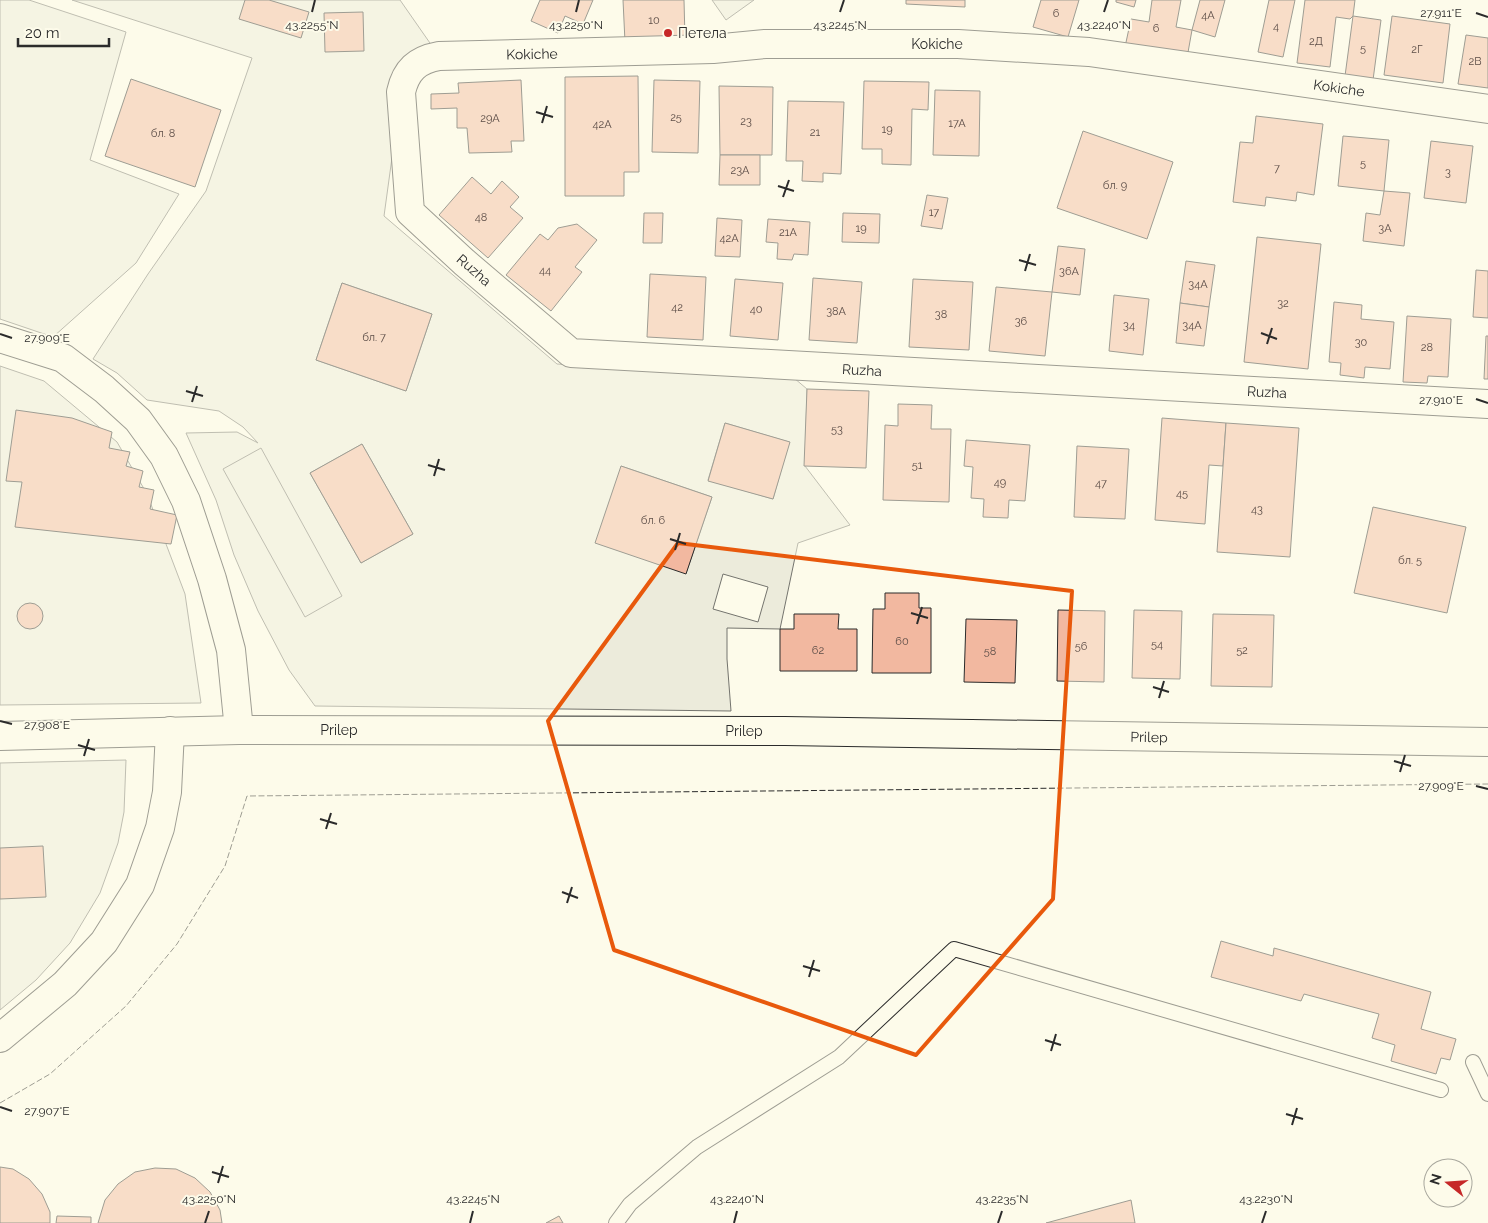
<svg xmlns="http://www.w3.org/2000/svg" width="1488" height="1223" font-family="Raleway,sans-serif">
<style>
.green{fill:#ecebdb;stroke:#74746e;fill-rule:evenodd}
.parking{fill:#eceadb;stroke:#74746e}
.building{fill:#f2b8a0;stroke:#2b2b2b}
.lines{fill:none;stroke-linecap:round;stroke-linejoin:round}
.lane-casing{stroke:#2b2b2b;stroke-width:16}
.street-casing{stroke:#2b2b2b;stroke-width:30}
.secondary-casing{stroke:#2b2b2b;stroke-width:30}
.primary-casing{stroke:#2b2b2b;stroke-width:30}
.lane{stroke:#fdfbea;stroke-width:14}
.street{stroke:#fdfbea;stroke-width:28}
.secondary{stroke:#fdfbea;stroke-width:28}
.primary{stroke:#fdfbea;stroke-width:28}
.fence{stroke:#2b2b2b;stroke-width:1;stroke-dasharray:6 2.5;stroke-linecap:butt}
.marked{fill:none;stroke:#e8590c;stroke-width:4;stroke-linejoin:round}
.ticks{fill:none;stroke:#2b2b2b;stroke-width:2}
.poi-dot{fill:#c62828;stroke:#fdfbea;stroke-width:2}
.labels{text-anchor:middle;stroke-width:4;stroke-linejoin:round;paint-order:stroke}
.number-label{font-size:11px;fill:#5d4e48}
.poi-label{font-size:14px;fill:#2b2b2b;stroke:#fdfbea;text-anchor:start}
.street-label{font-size:14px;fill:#2b2b2b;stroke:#fdfbea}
.ticks-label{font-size:12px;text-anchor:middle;fill:#2b2b2b;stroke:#fdfbea;stroke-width:4;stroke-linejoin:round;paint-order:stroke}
</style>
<rect width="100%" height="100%" fill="#fdfbea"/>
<g class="green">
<polygon points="0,0 29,0 126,32 90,160 179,194 136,263 53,337 0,319"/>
<path d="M72,0H400L439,56L401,92L384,216L557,364L794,378L807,389L805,466L850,525L798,543L780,629L727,628V659L731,711L315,706L289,670L258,611L234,555L216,500L186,433L237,432L258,443L243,427L219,411L147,400L117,373L93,359L148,274L206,191L252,58ZM342,283L432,314L406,391L316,360ZM725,423L789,442L773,499L708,480ZM362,444L413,534L361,563L310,473ZM621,466L712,497L686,573ZM723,574L768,587L758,622L713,609Z"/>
<polygon points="712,0 754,0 726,20"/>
<polygon points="0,366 44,381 117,442 147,494 185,594 201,703 0,705"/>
<polygon points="126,760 124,812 118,843 100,893 70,943 36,980 0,1010 0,763"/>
</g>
<polygon class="parking" points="261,448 342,596 305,617 223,469"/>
<g class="building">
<polygon points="245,0 269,0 309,12 301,38 239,19"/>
<polygon points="540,0 593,0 583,24 565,16 558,33 531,21"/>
<polygon points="623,0 684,0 685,39 625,42"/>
<polygon points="906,0 965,0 965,7 906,4"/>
<polygon points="1041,0 1079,0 1068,37 1033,27"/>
<polygon points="1116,0 1136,0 1134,7 1116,2"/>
<polygon points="1152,0 1181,0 1176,27 1192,30 1187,58 1125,47 1131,19 1149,22"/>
<polygon points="1200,0 1225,0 1215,37 1192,30"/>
<polygon points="1269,0 1295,0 1283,57 1258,52"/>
<polygon points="1305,0 1355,0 1353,16 1350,19 1336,17 1330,67 1297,63"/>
<polygon points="363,12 364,51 325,52 324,13"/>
<polygon points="1353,16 1381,20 1373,80 1345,76"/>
<polygon points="1392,16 1450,24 1443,83 1384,75"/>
<polygon points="1466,35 1488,38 1488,88 1458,84"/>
<polygon points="638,76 639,172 624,172 624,196 565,196 565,77"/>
<polygon points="131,79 221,110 195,187 105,156"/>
<polygon points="521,80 524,141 511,141 512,152 469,153 467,128 457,128 457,108 431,109 431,94 459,93 458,83"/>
<polygon points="654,80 700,81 698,153 652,152"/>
<polygon points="864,81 929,82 928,110 912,109 911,165 882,164 882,149 862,149"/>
<polygon points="719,86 773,87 772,155 720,155"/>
<polygon points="935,90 980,91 979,156 933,155"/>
<polygon points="788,101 844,102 841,174 823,173 823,182 802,181 803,161 786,161"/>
<polygon points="1256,116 1323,124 1314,195 1297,192 1296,201 1266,197 1265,206 1233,202 1240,142 1253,143"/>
<polygon points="1083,131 1173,162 1147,239 1057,208"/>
<polygon points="1343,136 1389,140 1384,191 1338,186"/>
<polygon points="1431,141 1473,146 1466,203 1424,198"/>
<polygon points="720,155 760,155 760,185 719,185"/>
<polygon points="472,177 491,194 502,181 519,197 510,207 523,218 488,258 439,215"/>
<polygon points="1384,191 1410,193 1404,246 1363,241 1366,213 1380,215"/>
<polygon points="927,195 948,198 942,229 921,226"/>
<polygon points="644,213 663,213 662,243 643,243"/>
<polygon points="843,213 880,214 879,243 842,242"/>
<polygon points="717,218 742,220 740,257 715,256"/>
<polygon points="768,219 810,222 808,255 794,254 792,260 777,259 778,243 766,242"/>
<polygon points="577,224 597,240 575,267 582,272 551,311 506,275 540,234 548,240 558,228"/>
<polygon points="1257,237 1321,244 1308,369 1244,362"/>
<polygon points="1058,246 1085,249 1080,295 1052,292"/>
<polygon points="1186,261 1215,265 1209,307 1180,303"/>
<polygon points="1476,270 1488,271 1488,318 1473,317"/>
<polygon points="650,274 706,277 703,340 647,337"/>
<polygon points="813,278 862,282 857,343 809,340"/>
<polygon points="735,279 783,283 778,340 730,336"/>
<polygon points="913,279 973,282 969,350 909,347"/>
<polygon points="342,283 432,314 406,391 316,360"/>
<polygon points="996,287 1052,292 1045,356 989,351"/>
<polygon points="1114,295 1149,299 1143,355 1109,351"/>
<polygon points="1334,302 1362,305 1361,319 1394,322 1390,369 1365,367 1364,378 1340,375 1341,363 1329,362"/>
<polygon points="1180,303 1209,307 1204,346 1176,343"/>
<polygon points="1407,316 1451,319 1448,377 1428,376 1427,383 1403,382"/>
<polygon points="1486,336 1488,336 1488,379 1484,379"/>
<polygon points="807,389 869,391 866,468 804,466"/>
<polygon points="898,404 932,405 931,429 951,429 949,502 883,500 885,425 898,426"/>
<polygon points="16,410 72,418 112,432 109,448 130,452 126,466 143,471 139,487 154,490 150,509 177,515 171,544 15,527 22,482 6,481"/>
<polygon points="1162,418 1226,423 1223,466 1209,465 1205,524 1155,520"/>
<polygon points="725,423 790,442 773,499 708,481"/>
<polygon points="1226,423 1299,428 1290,557 1217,552"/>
<polygon points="966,440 1030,445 1025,501 1009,500 1008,518 983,517 984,499 971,498 973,467 964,466"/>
<polygon points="362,444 413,534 361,563 310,473"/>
<polygon points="1077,446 1129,449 1125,519 1074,517"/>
<polygon points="621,466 712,497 686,574 595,543"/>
<polygon points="1373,507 1466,527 1447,613 1354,593"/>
<polygon points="885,593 919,593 919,608 931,608 931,673 872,673 873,609 885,609"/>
<circle cx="30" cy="616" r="13"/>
<polygon points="1058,610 1105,611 1104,682 1057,681"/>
<polygon points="1134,610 1182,611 1180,679 1132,678"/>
<polygon points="794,614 839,614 838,629 857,629 857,671 780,671 780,629 794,629"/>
<polygon points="1213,614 1274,615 1272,687 1211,686"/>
<polygon points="966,619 1017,620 1015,683 964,682"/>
<polygon points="43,846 46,897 0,899 0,848"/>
<polygon points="1221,941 1273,956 1274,948 1431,992 1421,1029 1456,1039 1450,1060 1441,1058 1436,1074 1391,1061 1395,1045 1372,1038 1379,1014 1304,994 1301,1001 1211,977"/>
<polygon points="0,1167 13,1169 29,1179 42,1194 50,1212 50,1223 0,1223"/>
<polygon points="155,1168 176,1169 195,1178 210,1192 220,1210 222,1223 98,1223 105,1200 118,1184 135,1172"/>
<polygon points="1131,1200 1135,1223 1046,1223"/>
<polygon points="57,1216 91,1217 91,1223 56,1223"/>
<polygon points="559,1216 563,1223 546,1223"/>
</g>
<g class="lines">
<g class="lane-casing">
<g id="lane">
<polyline points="1473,1062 1488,1094"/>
<polyline points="616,1223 630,1204 697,1147 839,1057 954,949 1441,1090"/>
</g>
</g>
<g class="street-casing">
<path id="street" d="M1488,109L1089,52L958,44H765L713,49L439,56C417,60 406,70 401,92L410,212L464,262L571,353L1488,404"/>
</g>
<g class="secondary-casing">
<polyline id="secondary" points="0,736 239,730 785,731 1488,742"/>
</g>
<g class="primary-casing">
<g id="primary">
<polyline points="0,338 63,358 104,389 138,420 164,456 186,501 212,579 231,650 239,730"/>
<polyline points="0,1038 65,984 104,942 140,885 160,828 167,792 170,731"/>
</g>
</g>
<use href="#lane" class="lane"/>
<use href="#street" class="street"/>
<use href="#secondary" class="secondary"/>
<use href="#primary" class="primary"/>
<polyline class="fence" points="0,1103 50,1074 126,1006 177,944 225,866 247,796 1488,784"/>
</g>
<path d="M0 0H1488V1223H0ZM678,543L1072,591L1053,899L916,1055L614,950L548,721Z" fill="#fdfbea" fill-opacity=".55" fill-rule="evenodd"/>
<path class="marked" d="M678,543L1072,591L1053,899L916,1055L614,950L548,721Z"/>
<path class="ticks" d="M312,12L315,0M576,12L579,0M840,12L844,0M1104,12L1108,0M1476,13L1488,17M536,112L553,117M542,123L547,106M778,186L794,191M783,197L789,180M1019,260L1036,265M1025,271L1030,254M1261,333L1277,339M0,334L12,338M1267,344L1272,328M186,391L203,396M1476,399L1488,403M192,402L197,386M428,465L445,470M434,476L439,459M670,539L686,544M675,550L680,533M911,613L928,618M917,624L922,607M1153,687L1169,692M1159,698L1164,681M0,721L12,724M78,745L95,750M84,756L89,739M1394,761L1411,766M1400,772L1405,755M1476,786L1488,789M320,819L337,824M326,829L331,813M562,892L578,898M567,903L572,887M803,966L820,971M809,977L814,960M1045,1040L1061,1045M1051,1051L1056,1034M0,1107L12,1111M1286,1114L1303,1119M1292,1125L1297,1108M212,1172L229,1177M218,1183L223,1166M205,1223L209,1211M470,1223L473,1211M734,1223L737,1211M998,1223L1002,1211M1262,1223L1266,1211"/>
<circle class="poi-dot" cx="668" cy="33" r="5"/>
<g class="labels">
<g class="number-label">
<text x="1056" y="17">6</text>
<text x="1208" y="19">4А</text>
<text x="654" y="24">10</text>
<text x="1276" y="30">4</text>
<text x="1156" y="32">6</text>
<text x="1316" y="45">2Д</text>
<text x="1363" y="52">5</text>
<text x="1417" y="53">2Г</text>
<text x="1475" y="65">2В</text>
<text x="676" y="121">25</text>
<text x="490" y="122">29А</text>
<text x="746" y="125">23</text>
<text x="957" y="127">17А</text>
<text x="602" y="128">42А</text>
<text x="887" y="133">19</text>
<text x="815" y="136">21</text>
<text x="163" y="137">бл. 8</text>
<text x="1363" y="167">5</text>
<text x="1277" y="172">7</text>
<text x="740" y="174">23А</text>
<text x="1448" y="176">3</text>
<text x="1115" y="189">бл. 9</text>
<text x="934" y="216">17</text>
<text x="481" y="221">48</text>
<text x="861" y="232">19</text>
<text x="1385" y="232">3А</text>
<text x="788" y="236">21А</text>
<text x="729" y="242">42А</text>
<text x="545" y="274">44</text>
<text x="1069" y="275">36А</text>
<text x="1198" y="288">34A</text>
<text x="1283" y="307">32</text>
<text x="677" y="311">42</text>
<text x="756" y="313">40</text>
<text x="836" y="315">38А</text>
<text x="941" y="318">38</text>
<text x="1021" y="325">36</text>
<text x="1129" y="329">34</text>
<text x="1192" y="329">34A</text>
<text x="374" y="341">бл. 7</text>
<text x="1361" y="346">30</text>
<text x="1427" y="351">28</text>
<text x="837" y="433">53</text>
<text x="917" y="469">51</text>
<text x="1000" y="486">49</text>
<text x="1101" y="487">47</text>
<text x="1182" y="497">45</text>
<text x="1257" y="513">43</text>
<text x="653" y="524">бл. 6</text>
<text x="1410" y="564">бл. 5</text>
<text x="902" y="645">60</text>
<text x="1157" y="648">54</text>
<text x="1081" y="650">56</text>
<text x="818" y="654">62</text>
<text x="1242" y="654">52</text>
<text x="990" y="655">58</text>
</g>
<g class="poi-label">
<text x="678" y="38">Петела</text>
</g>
<g class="street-label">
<text x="937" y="49">Kokiche</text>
<text transform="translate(532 54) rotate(-1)" y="5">Kokiche</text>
<text transform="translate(1339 88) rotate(8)" y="5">Kokiche</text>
<text transform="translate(474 270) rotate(41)" y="5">Ruzha</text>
<text transform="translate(862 370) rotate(3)" y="5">Ruzha</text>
<text transform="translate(1267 392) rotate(3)" y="5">Ruzha</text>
<text x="339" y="735">Prilep</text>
<text x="744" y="736">Prilep</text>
<text transform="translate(1149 737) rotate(1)" y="5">Prilep</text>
</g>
</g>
<g class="ticks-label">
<text x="1441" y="17">27.911°E</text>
<text x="312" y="29">43.2255°N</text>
<text x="576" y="29">43.2250°N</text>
<text x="840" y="29">43.2245°N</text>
<text x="1104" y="29">43.2240°N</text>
<text x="47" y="342">27.909°E</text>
<text x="1441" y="404">27.910°E</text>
<text x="47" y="729">27.908°E</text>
<text x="1441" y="790">27.909°E</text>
<text x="47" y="1115">27.907°E</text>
<text x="209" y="1203">43.2250°N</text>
<text x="473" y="1203">43.2245°N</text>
<text x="737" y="1203">43.2240°N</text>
<text x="1002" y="1203">43.2235°N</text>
<text x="1266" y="1203">43.2230°N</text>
</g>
<g transform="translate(1448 1183) rotate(287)"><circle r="24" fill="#fdfbea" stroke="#a9a89e"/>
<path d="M0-4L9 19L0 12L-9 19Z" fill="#c62828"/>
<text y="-8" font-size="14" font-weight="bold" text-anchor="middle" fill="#2b2b2b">N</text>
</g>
<path d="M18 38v8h91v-8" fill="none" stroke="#2b2b2b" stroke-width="2.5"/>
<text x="25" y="38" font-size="15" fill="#2b2b2b" stroke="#fdfbea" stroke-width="4" paint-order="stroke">20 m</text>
</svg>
